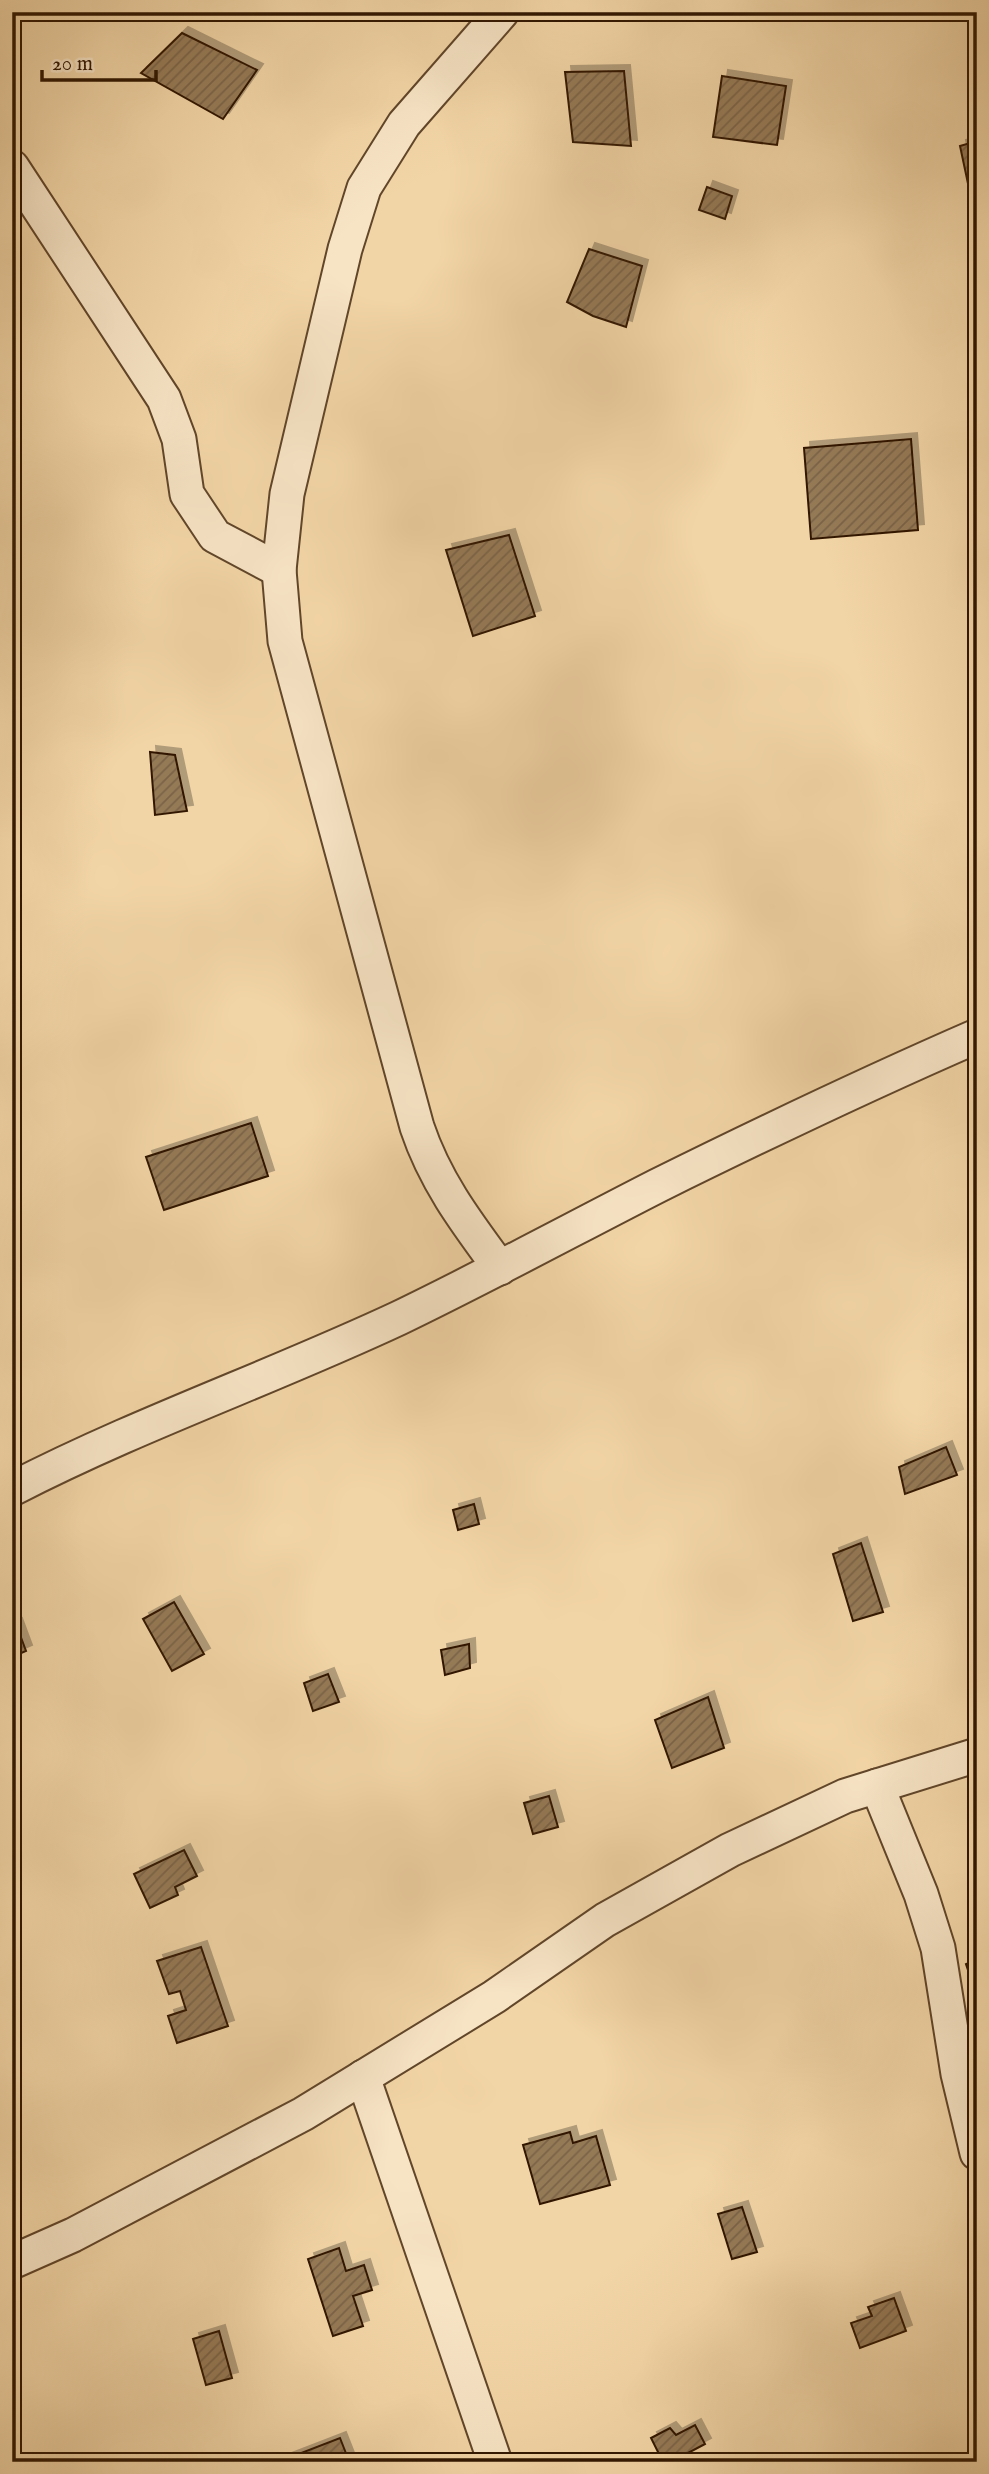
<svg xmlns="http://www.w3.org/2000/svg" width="989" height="2474" font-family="'IM FELL English',serif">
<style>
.building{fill:url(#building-hatch);stroke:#311701;stroke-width:2;filter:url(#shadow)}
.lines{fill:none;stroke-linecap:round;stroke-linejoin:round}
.minor-casing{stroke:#61462a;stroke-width:37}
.minor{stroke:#f7e4c5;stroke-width:33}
</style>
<defs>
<pattern id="building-hatch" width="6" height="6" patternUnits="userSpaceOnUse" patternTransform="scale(1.75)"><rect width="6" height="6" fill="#957a57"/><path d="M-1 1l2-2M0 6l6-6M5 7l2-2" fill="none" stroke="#7a6346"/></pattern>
<filter id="shadow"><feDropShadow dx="6" dy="-6" stdDeviation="0" flood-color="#0004"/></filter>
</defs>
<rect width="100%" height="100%" fill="#f2d5a6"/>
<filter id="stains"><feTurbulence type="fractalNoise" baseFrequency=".00286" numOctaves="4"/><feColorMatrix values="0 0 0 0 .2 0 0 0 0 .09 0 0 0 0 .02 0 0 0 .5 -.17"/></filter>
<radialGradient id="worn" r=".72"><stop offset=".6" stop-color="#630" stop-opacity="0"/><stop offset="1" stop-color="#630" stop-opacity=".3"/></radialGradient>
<g class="building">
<polygon points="182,33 257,70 223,119 141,73"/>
<polygon points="624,71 631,146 573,142 565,72"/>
<polygon points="722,76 786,86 777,145 713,137"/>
<polygon points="977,141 977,226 960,146"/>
<polygon points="707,187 732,196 725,219 699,210"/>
<polygon points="589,249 642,266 626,327 593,316 567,302"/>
<polygon points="911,439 918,530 811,539 804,448"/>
<polygon points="509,535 535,616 473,636 446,550"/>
<polygon points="150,752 175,755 187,811 155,815"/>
<polygon points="251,1123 268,1176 164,1210 146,1157"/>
<polygon points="946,1447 957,1475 905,1494 899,1467"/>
<polygon points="474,1504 479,1524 458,1530 453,1510"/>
<polygon points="861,1543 883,1612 853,1621 833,1554"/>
<polygon points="174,1602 204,1654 172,1671 143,1619"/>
<polygon points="16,1624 26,1651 12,1657 12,1625"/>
<polygon points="469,1644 470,1668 445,1675 441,1650"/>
<polygon points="328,1674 339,1702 313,1711 304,1683"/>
<polygon points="708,1697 724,1748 672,1768 655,1720"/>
<polygon points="549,1796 558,1827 533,1834 524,1803"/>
<polygon points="184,1850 197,1876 175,1887 178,1895 150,1908 134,1874"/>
<polygon points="201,1947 228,2026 177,2043 168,2016 186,2010 180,1991 169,1994 157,1961"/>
<polygon points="977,1960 977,1997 966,1964"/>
<polygon points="570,2132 573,2143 596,2136 610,2185 540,2204 523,2145"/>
<polygon points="742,2207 757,2252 732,2259 718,2214"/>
<polygon points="339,2248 346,2271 364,2265 372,2290 353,2296 363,2326 333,2336 308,2259"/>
<polygon points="894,2298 906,2331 860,2348 851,2323 872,2316 868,2307"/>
<polygon points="219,2331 232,2378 206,2385 193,2339"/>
<polygon points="695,2425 705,2444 671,2462 663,2462 651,2438 670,2428 676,2435"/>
<polygon points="340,2438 349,2461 284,2462 283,2460"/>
</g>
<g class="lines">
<g class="minor-casing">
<g id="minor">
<polyline points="12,167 164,399 179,439 187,494 215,536 279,570"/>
<path d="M500,1268C466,1222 435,1181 417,1127L285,641L279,570L287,494L345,249L364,188L404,124L502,12"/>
<path d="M12,1489C138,1424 271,1378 399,1318C486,1276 571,1230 657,1186C762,1134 869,1083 977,1036"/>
<polyline points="877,1786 921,1894 938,1948 958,2074 977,2153"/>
<polyline points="363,2077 495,2462"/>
<polyline points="12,2262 73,2235 303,2114 494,1997 605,1920 730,1850 845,1796 977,1755"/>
</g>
</g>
<use href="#minor" class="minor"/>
</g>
<rect width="989" height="2474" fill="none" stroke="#f2d5a6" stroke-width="42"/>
<rect x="14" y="14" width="961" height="2446" fill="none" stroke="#311701" stroke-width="3.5"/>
<rect x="21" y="21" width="947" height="2432" fill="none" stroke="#311701" stroke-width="2"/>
<path d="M42 70v10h114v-10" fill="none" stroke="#311701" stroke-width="3.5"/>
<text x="52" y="70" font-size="21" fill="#311701" stroke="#f7e4c5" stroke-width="5" paint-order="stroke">20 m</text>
<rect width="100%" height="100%" filter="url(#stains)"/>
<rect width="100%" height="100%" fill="url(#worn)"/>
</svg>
